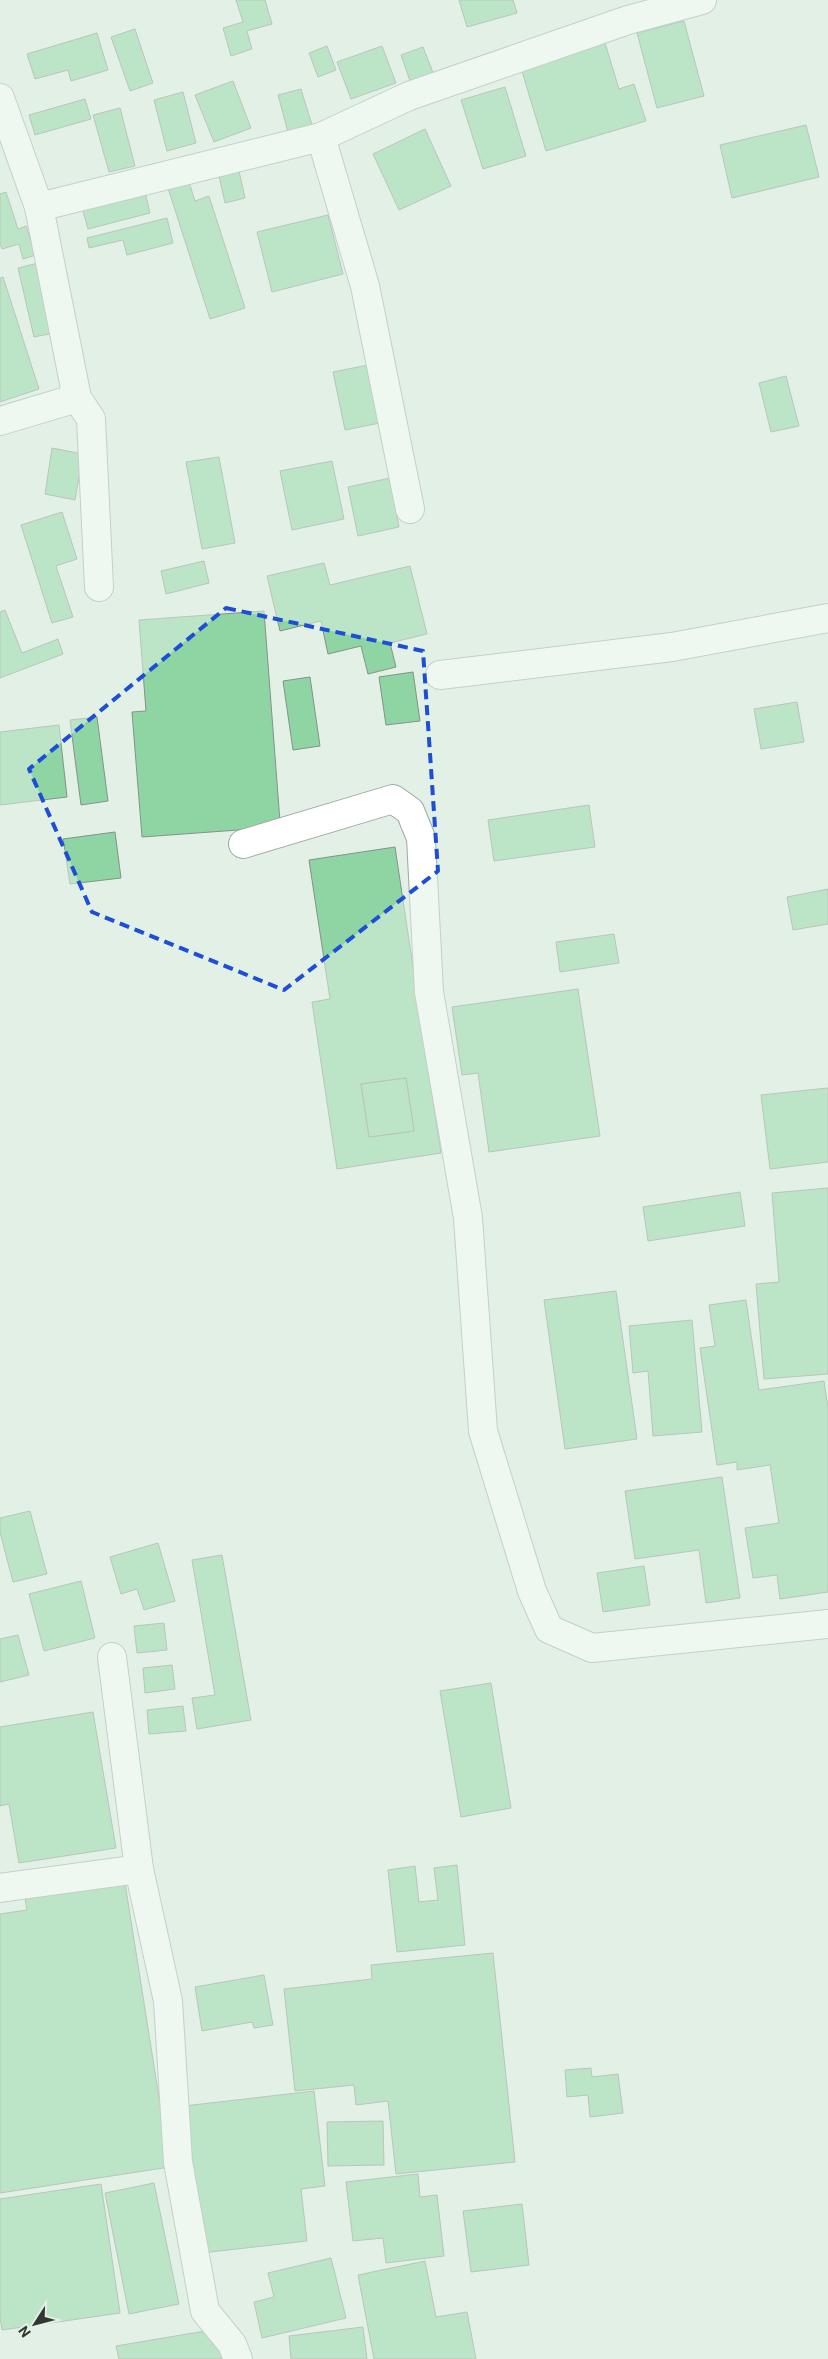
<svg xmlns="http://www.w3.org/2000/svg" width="828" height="2359" font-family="Roboto,sans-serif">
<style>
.building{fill:#8fd5a3;stroke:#859288;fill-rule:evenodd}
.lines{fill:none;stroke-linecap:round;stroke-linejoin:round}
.minor-casing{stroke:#9eaaa0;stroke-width:30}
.minor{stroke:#fff;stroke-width:28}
.marked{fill:none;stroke:#1d4ed8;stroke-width:4;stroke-dasharray:10 6;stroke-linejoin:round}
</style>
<rect width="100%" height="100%" fill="#e2f0e5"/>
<g class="building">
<polygon points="236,0 265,0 272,24 247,31 252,49 231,56 223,28 243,22"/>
<polygon points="459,0 513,0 517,13 467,27"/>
<polygon points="684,21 704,96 657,108 637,33"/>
<polygon points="135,29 153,83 130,91 111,37"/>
<polygon points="97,33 108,70 71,81 68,70 35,79 27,54"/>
<polygon points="605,43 619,89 634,84 646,121 546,151 521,68"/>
<polygon points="327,46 336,70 318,77 309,53"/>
<polygon points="382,46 396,83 351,99 337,62"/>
<polygon points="423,47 434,75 411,84 401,55"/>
<polygon points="233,81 251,128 214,142 195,95"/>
<polygon points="505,87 526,156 483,169 461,100"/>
<polygon points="301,89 312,125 288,132 278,95"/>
<polygon points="183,92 196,143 167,151 154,100"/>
<polygon points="85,99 91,119 35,135 29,115"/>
<polygon points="120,108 135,166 109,172 93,115"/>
<polygon points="806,125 819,177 732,198 720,145"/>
<polygon points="425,129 451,186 399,210 373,154"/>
<polygon points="239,171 245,198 225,203 219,176"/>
<polygon points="189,182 195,201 209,196 245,308 210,319 168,188"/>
<polygon points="144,188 150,213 88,229 81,204"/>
<polygon points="6,192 18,229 26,226 36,255 23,259 19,244 2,249 0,244 0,194"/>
<polygon points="328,215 343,274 272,292 257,232"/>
<polygon points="167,218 173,243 127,255 123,240 89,248 87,238"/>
<polygon points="38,263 54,333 34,337 18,268"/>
<polygon points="3,277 39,389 0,402 0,278"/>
<polygon points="373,364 385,422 345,430 333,372"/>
<polygon points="786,376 799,426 771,432 759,383"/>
<polygon points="52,448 83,454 75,500 45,494"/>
<polygon points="219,457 235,543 202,549 186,462"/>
<polygon points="332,461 344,519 292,530 280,471"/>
<polygon points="390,478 399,527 358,536 348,487"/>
<polygon points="62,512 77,559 56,566 73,617 52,623 21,525"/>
<polygon points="204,561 209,583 166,594 161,571"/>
<polygon points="324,563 330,585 410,566 427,634 390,643 396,667 368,674 361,646 328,654 321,621 280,631 267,576"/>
<polygon points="5,610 22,653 58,639 63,654 0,678 0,612"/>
<polygon points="264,611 280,822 266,828 142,837 132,712 146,711 139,620"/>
<polygon points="413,672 420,721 386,725 379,677"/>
<polygon points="310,677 320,746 293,750 283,681"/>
<polygon points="797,702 804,742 761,749 754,709"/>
<polygon points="97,717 108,801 81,805 70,720"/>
<polygon points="59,725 67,797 0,805 0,732"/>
<polygon points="589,805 595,847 494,861 488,820"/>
<polygon points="115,832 121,878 70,884 63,839"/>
<path d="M395,847L441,1153L337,1169L312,1002L330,999L309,860ZM406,1078L414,1131L369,1137L361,1084Z"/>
<polygon points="828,889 828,924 793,930 787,897"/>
<polygon points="614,934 619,963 560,972 556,942"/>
<polygon points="578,989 600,1136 489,1152 478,1073 462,1075 452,1007"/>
<polygon points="406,1078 414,1131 369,1137 361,1084"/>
<polygon points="828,1088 828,1162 770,1169 761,1095"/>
<polygon points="828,1188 828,1374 764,1379 756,1284 779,1282 772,1193"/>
<polygon points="740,1192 745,1226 648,1241 643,1207"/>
<polygon points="616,1291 637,1439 565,1449 544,1300"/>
<polygon points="746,1300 759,1390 824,1381 828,1407 828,1592 780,1599 777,1575 753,1578 745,1528 779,1523 770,1465 737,1470 737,1462 717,1465 700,1348 715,1346 709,1305"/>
<polygon points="692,1320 702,1432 653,1436 648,1371 633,1373 629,1326"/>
<polygon points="722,1477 740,1598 706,1603 699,1550 635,1559 625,1491"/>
<polygon points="30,1511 47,1574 13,1582 0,1532 0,1518"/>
<polygon points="158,1543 175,1601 144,1610 137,1589 121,1594 110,1557"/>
<polygon points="222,1555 251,1720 197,1729 192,1698 215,1695 192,1560"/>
<polygon points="644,1566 650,1605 603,1612 597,1573"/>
<polygon points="81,1581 95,1638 44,1651 29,1594"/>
<polygon points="164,1623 167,1650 137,1653 134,1626"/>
<polygon points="18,1635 29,1675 0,1682 0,1639"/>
<polygon points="172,1665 175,1689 145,1693 143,1668"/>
<polygon points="491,1683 511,1808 461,1817 440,1691"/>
<polygon points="183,1706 186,1731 149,1734 147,1710"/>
<polygon points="93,1712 116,1848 19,1863 9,1804 0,1806 0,1727"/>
<polygon points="457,1865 465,1945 397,1952 388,1870 415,1866 419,1902 438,1900 434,1868"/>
<polygon points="125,1883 170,2167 0,2193 0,1914 27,1910 25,1899"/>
<polygon points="493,1953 515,2162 396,2174 388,2101 356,2105 354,2085 295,2091 284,1989 372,1979 371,1965"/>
<polygon points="264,1975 273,2025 254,2028 252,2022 202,2031 195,1987"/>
<polygon points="591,2068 592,2077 618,2074 623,2113 590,2117 588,2095 567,2097 565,2070"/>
<polygon points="314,2091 325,2186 301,2189 307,2241 202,2253 184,2106"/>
<polygon points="383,2121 384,2165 328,2166 327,2122"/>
<polygon points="418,2174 420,2197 437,2195 444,2256 386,2263 383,2238 353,2241 346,2182"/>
<polygon points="154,2183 179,2304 129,2314 105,2193"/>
<polygon points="101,2184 120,2313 2,2330 0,2317 0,2199"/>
<polygon points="522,2204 529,2265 471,2272 463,2211"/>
<polygon points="331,2258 346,2318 262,2338 254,2302 274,2297 268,2273"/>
<polygon points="425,2261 436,2317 467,2312 476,2359 374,2359 358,2275"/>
<polygon points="363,2327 367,2359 291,2359 289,2336"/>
<polygon points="217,2329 222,2359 119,2359 116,2346"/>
</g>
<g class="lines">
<g class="minor-casing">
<g id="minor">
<polyline points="0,98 39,207 77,398 91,419 99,587"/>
<polyline points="321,137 365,286 410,509"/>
<polyline points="39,207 321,137 409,96 628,20 702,0"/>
<polyline points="0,421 77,398"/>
<polyline points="440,675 672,647 828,618"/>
<polyline points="243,844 393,799 410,811 421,838 429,992 468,1218 483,1431 532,1591 549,1629 592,1648 828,1624"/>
<polyline points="112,1657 139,1869 168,2001 178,2162 205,2311 232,2344 238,2359"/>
<polyline points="0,1888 139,1869"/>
</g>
</g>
<use href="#minor" class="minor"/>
</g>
<path d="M0 0H828V2359H0ZM226,608L423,651L438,871L284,990L92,912L29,769Z" fill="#e2f0e5" fill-opacity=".55" fill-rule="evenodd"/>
<path class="marked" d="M226,608L423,651L438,871L284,990L92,912L29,769Z"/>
<g transform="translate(35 2324) rotate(234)" stroke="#e2f0e5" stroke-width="4" paint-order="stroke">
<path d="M0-4L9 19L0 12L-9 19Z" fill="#323733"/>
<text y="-8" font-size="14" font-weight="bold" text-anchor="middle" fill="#323733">N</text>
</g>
</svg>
